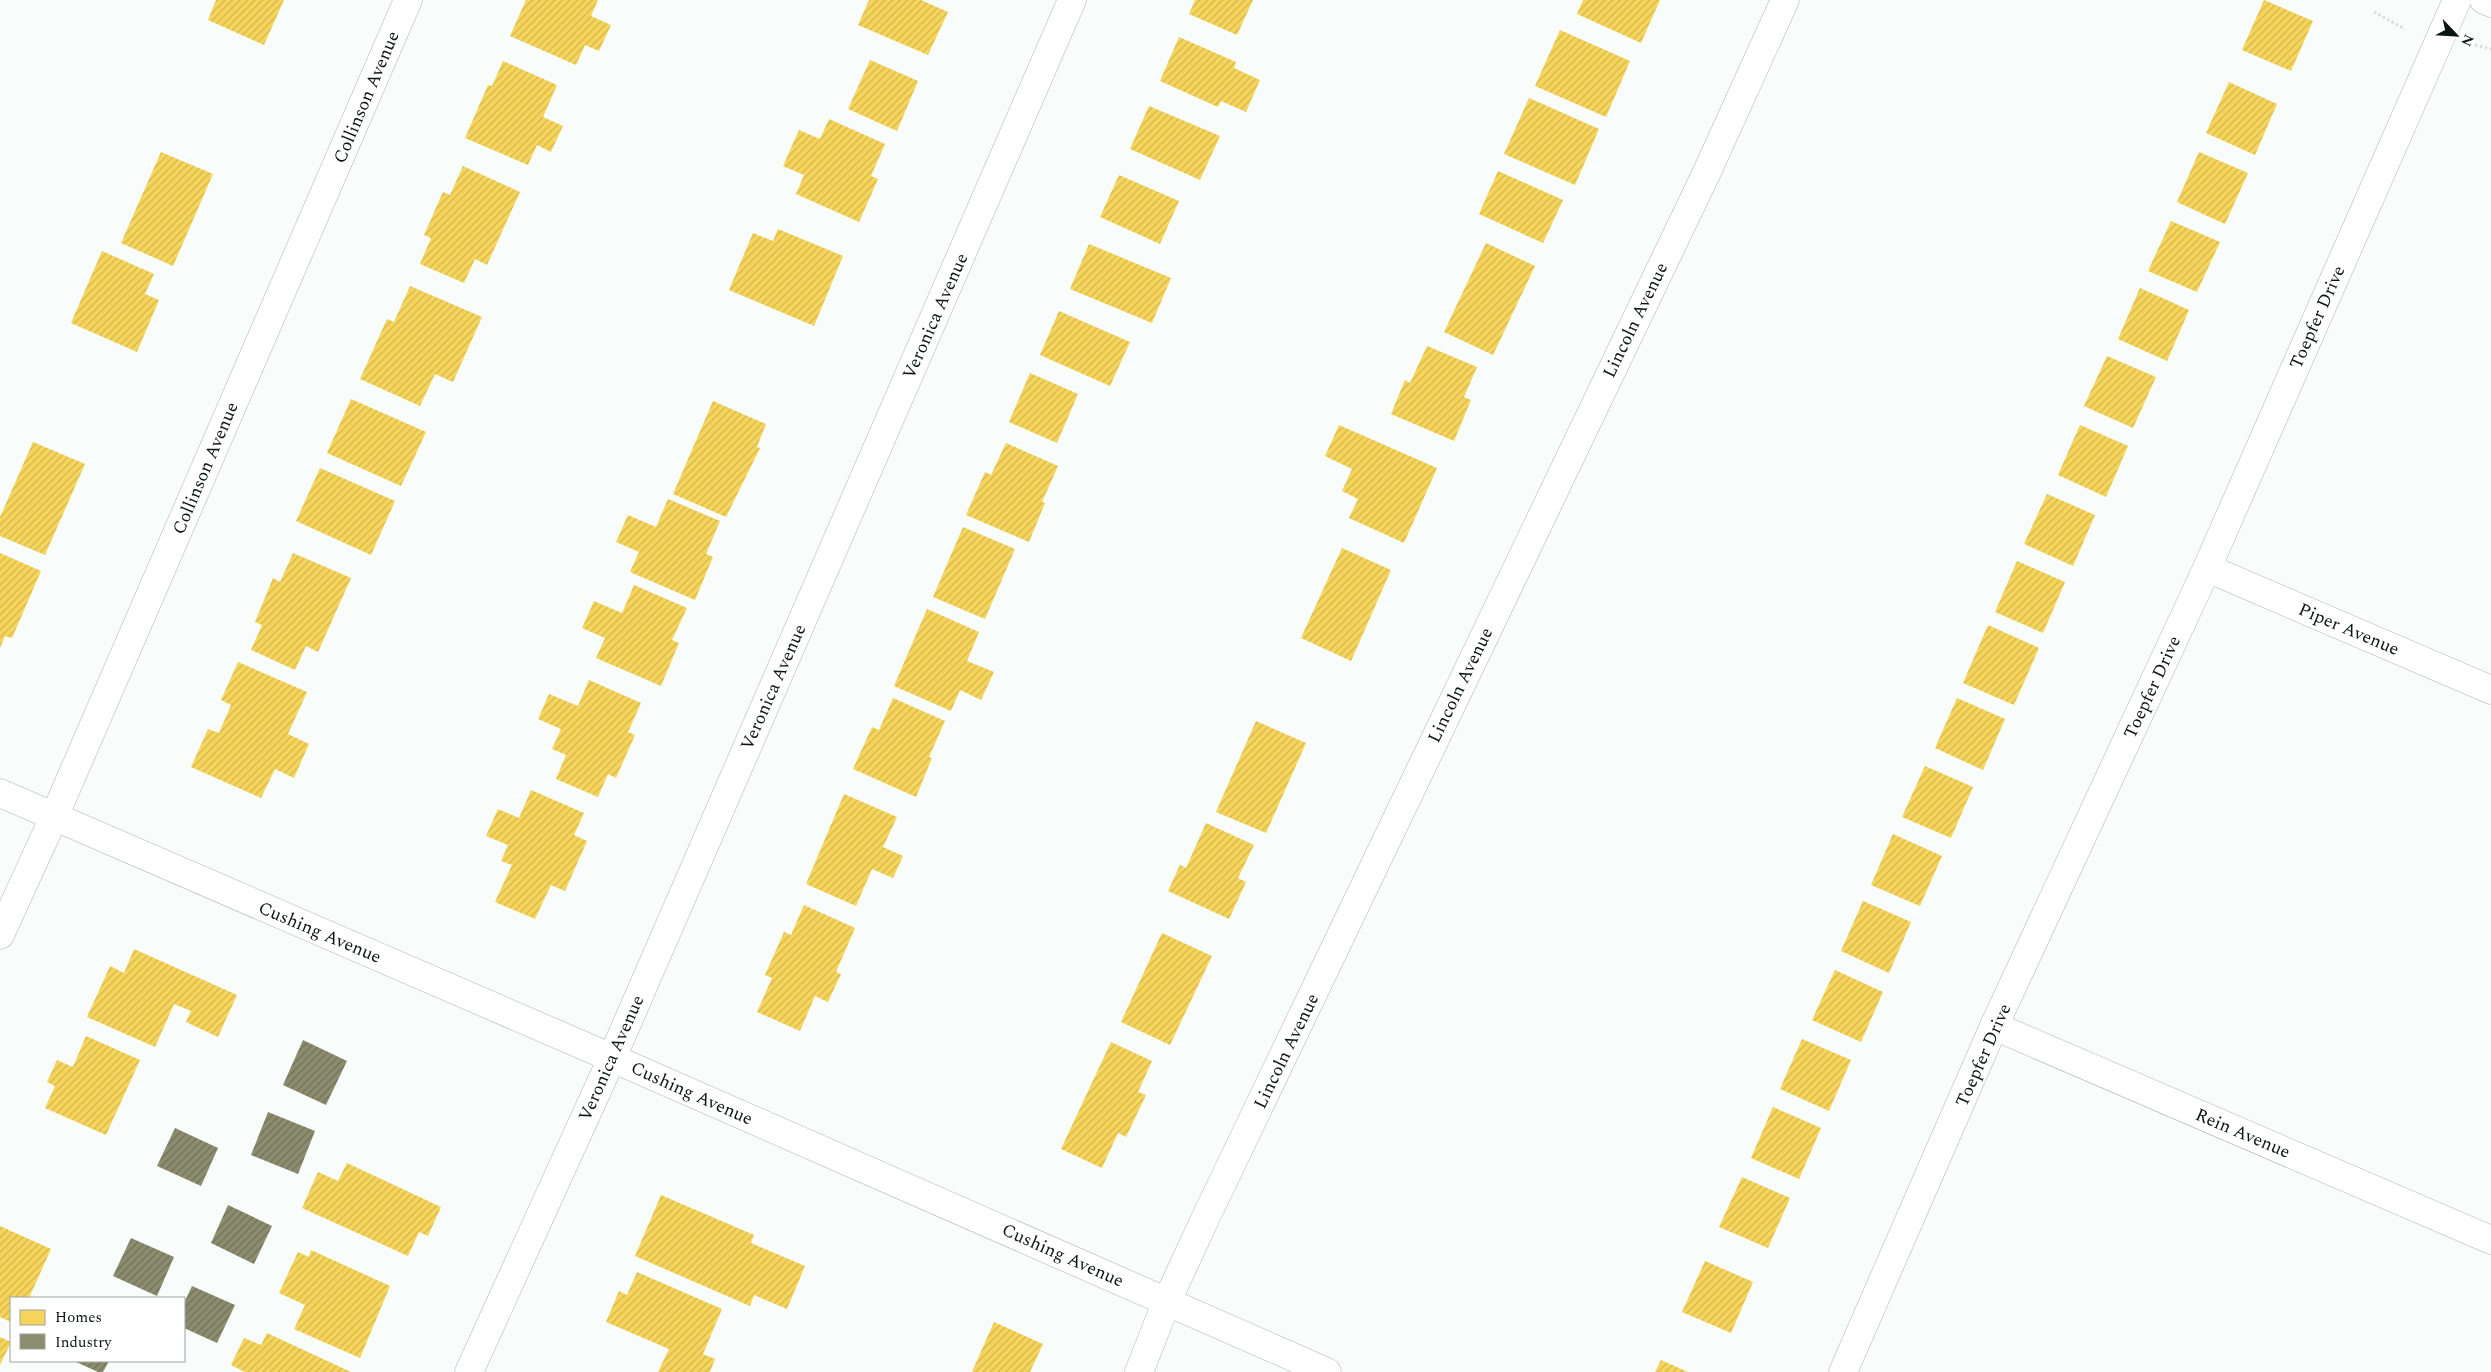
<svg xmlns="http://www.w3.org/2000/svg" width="2491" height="1372" font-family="Spectral,serif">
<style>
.homes{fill:url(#homes-hatch)}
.industry{fill:url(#industry-hatch)}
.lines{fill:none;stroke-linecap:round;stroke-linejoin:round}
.street-casing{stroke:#adb4b0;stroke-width:29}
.secondary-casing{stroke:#adb4b0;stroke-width:29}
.path{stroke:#dcdddd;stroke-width:3;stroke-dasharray:2.5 2.5;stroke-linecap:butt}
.street{stroke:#fefffe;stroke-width:28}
.secondary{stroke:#fefffe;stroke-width:28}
.labels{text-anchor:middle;stroke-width:5;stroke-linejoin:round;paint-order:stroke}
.street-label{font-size:18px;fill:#0a1611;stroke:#fff}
</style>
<defs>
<pattern id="homes-hatch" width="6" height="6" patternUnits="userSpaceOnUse" patternTransform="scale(1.25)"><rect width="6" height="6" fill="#f6d55c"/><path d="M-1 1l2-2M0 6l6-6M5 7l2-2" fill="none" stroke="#d2b64f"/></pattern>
<pattern id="industry-hatch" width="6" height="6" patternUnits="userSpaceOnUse" patternTransform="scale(1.25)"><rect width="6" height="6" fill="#8c8c6e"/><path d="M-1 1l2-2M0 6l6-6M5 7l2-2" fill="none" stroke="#717159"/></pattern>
</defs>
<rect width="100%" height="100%" fill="#f8fcfa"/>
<g class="homes">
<polygon points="216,0 284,0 264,45 208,20"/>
<polygon points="526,0 598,0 591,16 611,25 599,51 585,45 576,65 510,36"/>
<polygon points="869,0 921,0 948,12 928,55 858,25"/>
<polygon points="1195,0 1253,0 1237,35 1189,14"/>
<polygon points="1583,0 1660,0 1641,43 1577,14"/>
<polygon points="2264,0 2313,21 2291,71 2242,50"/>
<polygon points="1560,30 1630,61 1606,117 1535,86"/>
<polygon points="1179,37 1236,62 1234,68 1260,80 1246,112 1221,101 1218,107 1160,81"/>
<polygon points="870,60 918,81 897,131 848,109"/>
<polygon points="503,61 557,85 543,117 563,126 551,152 537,145 528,165 465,138 488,85 492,86"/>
<polygon points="2229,82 2277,104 2255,155 2206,133"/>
<polygon points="1529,98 1599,129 1575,185 1504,154"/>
<polygon points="1149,106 1220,136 1200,180 1130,149"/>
<polygon points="829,119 885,144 871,176 878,179 859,222 796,194 804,175 783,166 799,130 820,139"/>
<polygon points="161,152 213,174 173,266 121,243"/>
<polygon points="2199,152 2248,173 2225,224 2177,202"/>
<polygon points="463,166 520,192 487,265 475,259 464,283 420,264 431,238 424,235 443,192 450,195"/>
<polygon points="1498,171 1563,200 1543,243 1479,214"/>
<polygon points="1119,175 1179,201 1160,244 1100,217"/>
<polygon points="2171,221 2220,242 2197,292 2148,271"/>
<polygon points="778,229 843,256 814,326 729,290 753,233 773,241"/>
<polygon points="1486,243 1535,266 1493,355 1444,332"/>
<polygon points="1089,244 1171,278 1152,323 1070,289"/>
<polygon points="102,251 154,274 145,294 159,300 137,352 71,323"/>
<polygon points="410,286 482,317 453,382 435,374 420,406 360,379 387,319 394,322"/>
<polygon points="2140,288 2189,310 2167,361 2118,339"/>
<polygon points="1059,311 1130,342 1110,386 1040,355"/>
<polygon points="1427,346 1477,367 1464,397 1471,400 1454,441 1391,414 1405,380 1410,383"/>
<polygon points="2107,356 2156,377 2133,428 2084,406"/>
<polygon points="1030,373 1078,394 1057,443 1009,422"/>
<polygon points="351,399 426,432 401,486 327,453"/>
<polygon points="713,401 766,424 757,447 760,448 726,517 673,494"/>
<polygon points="1339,425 1437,468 1404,543 1349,518 1358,499 1342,491 1352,469 1325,456"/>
<polygon points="2080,425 2128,446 2106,497 2058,475"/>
<polygon points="33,442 85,464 45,555 0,536 0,517"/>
<polygon points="1006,443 1058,466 1042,502 1045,503 1029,542 966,515 985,472 991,475"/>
<polygon points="320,468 395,501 371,555 296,521"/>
<polygon points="2047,494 2095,515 2073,566 2024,544"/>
<polygon points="668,499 720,521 706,554 713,557 695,600 630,572 639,552 616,542 628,515 656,527"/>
<polygon points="963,527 1015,549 985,619 933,597"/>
<polygon points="1342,548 1391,570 1351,661 1301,638"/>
<polygon points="0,553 41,571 12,638 5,636 0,648"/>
<polygon points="293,553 351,578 318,652 306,646 295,670 251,650 262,625 255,622 273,578 280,582"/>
<polygon points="2017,561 2065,582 2043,633 1995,612"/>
<polygon points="634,585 687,608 672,640 679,643 661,686 596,658 605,638 582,628 594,601 622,613"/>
<polygon points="927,609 979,632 967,661 994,672 981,700 960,690 951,711 894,686"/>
<polygon points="1988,625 2039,648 2014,705 1963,683"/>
<polygon points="238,662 307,692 288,734 309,744 294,778 275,769 261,798 191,767 208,729 219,733 231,705 221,700"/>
<polygon points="589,680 641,703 628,732 635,735 616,778 608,774 598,797 556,779 566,755 552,749 561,729 538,719 549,694 578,706"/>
<polygon points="893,698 945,721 929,757 932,758 916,797 853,769 872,727 879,730"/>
<polygon points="1957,698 2005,719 1983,770 1935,748"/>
<polygon points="1256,721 1306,743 1266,833 1216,812"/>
<polygon points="1925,766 1973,787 1951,838 1902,817"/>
<polygon points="531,790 584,813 574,835 587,841 565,891 551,885 535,919 495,902 512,865 501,861 508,845 486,836 498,809 519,818"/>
<polygon points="844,794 897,817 883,847 903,856 893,878 872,869 856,906 806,884"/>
<polygon points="1206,823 1254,845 1238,878 1246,882 1229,919 1168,891 1180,865 1186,868"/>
<polygon points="1893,834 1942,856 1920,906 1871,885"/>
<polygon points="1863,901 1911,922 1889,973 1841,951"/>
<polygon points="804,905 855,928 836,972 841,974 828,1002 815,996 800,1031 757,1012 772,978 765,975 784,932 791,935"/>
<polygon points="1162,933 1212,956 1170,1045 1121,1022"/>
<polygon points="134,949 237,995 218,1037 186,1022 191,1011 174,1004 155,1047 87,1017 110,966 124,973"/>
<polygon points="1835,970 1883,992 1861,1042 1812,1020"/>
<polygon points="86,1036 140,1060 106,1135 45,1108 55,1086 47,1082 57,1060 73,1067"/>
<polygon points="1802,1039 1851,1060 1829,1111 1780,1089"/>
<polygon points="1111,1042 1152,1061 1138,1092 1146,1095 1126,1137 1118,1133 1102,1168 1061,1149"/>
<polygon points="1773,1107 1821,1128 1799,1179 1751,1158"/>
<polygon points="347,1163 441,1207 428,1236 419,1232 408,1256 302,1208 318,1172 338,1181"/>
<polygon points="1742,1177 1790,1198 1768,1248 1719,1227"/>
<polygon points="661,1195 754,1235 751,1243 805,1266 787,1309 754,1295 750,1306 635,1256"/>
<polygon points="0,1226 51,1249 29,1298 11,1298 11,1322 0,1317"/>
<polygon points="311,1250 390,1286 360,1358 294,1329 305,1305 279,1293 298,1252 309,1257"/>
<polygon points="1705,1261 1753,1282 1731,1333 1682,1312"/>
<polygon points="637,1272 722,1309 703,1354 715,1359 710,1372 658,1372 669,1349 606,1322 619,1291 627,1295"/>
<polygon points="994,1322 1043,1344 1030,1372 972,1372"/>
<polygon points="267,1333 351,1372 245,1372 231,1365 244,1338 261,1345"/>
<polygon points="0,1337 11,1342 0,1365"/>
<polygon points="1661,1360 1688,1372 1655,1372"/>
</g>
<g class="industry">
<polygon points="303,1040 347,1061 326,1105 283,1085"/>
<polygon points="268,1112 315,1131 298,1174 251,1155"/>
<polygon points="175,1128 218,1148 201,1186 157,1166"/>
<polygon points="228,1205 272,1226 254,1264 211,1243"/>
<polygon points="131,1238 174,1257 157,1296 113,1276"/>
<polygon points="192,1286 235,1305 217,1343 184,1328 184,1303"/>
<polygon points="74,1361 109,1361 103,1372 98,1372"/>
</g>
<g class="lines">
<g class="street-casing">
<g id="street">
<polyline points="2484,0 2491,3"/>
<polyline points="2207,568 2491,690"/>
<polyline points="0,793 612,1058 1327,1372"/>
<polyline points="0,935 54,817 408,0"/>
<polyline points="1994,1026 2491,1240"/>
<polyline points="469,1372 612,1058 1072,0"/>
<polyline points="1139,1372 1167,1301 1205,1219 1706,174 1785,0"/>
</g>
</g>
<g class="secondary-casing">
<polyline id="secondary" points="1843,1372 1994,1026 2207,568 2457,0"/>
</g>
<g class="path">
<polyline points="2374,12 2405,29"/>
<polyline points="2475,45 2491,49"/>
</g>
<use href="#street" class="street"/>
<use href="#secondary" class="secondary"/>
</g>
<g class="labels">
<g class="street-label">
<text transform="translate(366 97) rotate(-67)" y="6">Collinson Avenue</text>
<text transform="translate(935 316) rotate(-66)" y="6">Veronica Avenue</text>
<text transform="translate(2317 317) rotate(-66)" y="6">Toepfer Drive</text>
<text transform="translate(1635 320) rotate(-64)" y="6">Lincoln Avenue</text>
<text transform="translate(205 468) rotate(-67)" y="6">Collinson Avenue</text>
<text transform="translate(2349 629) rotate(23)" y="6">Piper Avenue</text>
<text transform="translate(1460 685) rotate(-64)" y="6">Lincoln Avenue</text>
<text transform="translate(773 687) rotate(-66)" y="6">Veronica Avenue</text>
<text transform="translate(2152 687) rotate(-65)" y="6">Toepfer Drive</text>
<text transform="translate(320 932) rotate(23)" y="6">Cushing Avenue</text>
<text transform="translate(1286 1051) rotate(-64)" y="6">Lincoln Avenue</text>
<text transform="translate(1983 1055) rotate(-66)" y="6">Toepfer Drive</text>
<text transform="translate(611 1058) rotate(-66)" y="6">Veronica Avenue</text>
<text transform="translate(692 1093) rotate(24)" y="6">Cushing Avenue</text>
<text transform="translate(2243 1133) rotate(23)" y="6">Rein Avenue</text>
<text transform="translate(1063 1255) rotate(24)" y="6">Cushing Avenue</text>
</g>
</g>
<rect x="10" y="1297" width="175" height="65" fill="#ffffff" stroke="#9da2a0"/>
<rect x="20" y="1310" width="25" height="15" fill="#f6d55c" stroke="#9da2a0"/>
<text x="55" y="1322" font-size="15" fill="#0a1611">Homes</text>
<rect x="20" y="1334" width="25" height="15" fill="#8c8c6e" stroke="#9da2a0"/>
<text x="55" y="1347" font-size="15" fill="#0a1611">Industry</text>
<g transform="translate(2456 35) rotate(115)" stroke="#ffffff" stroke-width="4" paint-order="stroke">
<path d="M0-4L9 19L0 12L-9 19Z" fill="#0a1611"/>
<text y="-8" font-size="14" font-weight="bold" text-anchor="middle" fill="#0a1611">N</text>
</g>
</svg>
